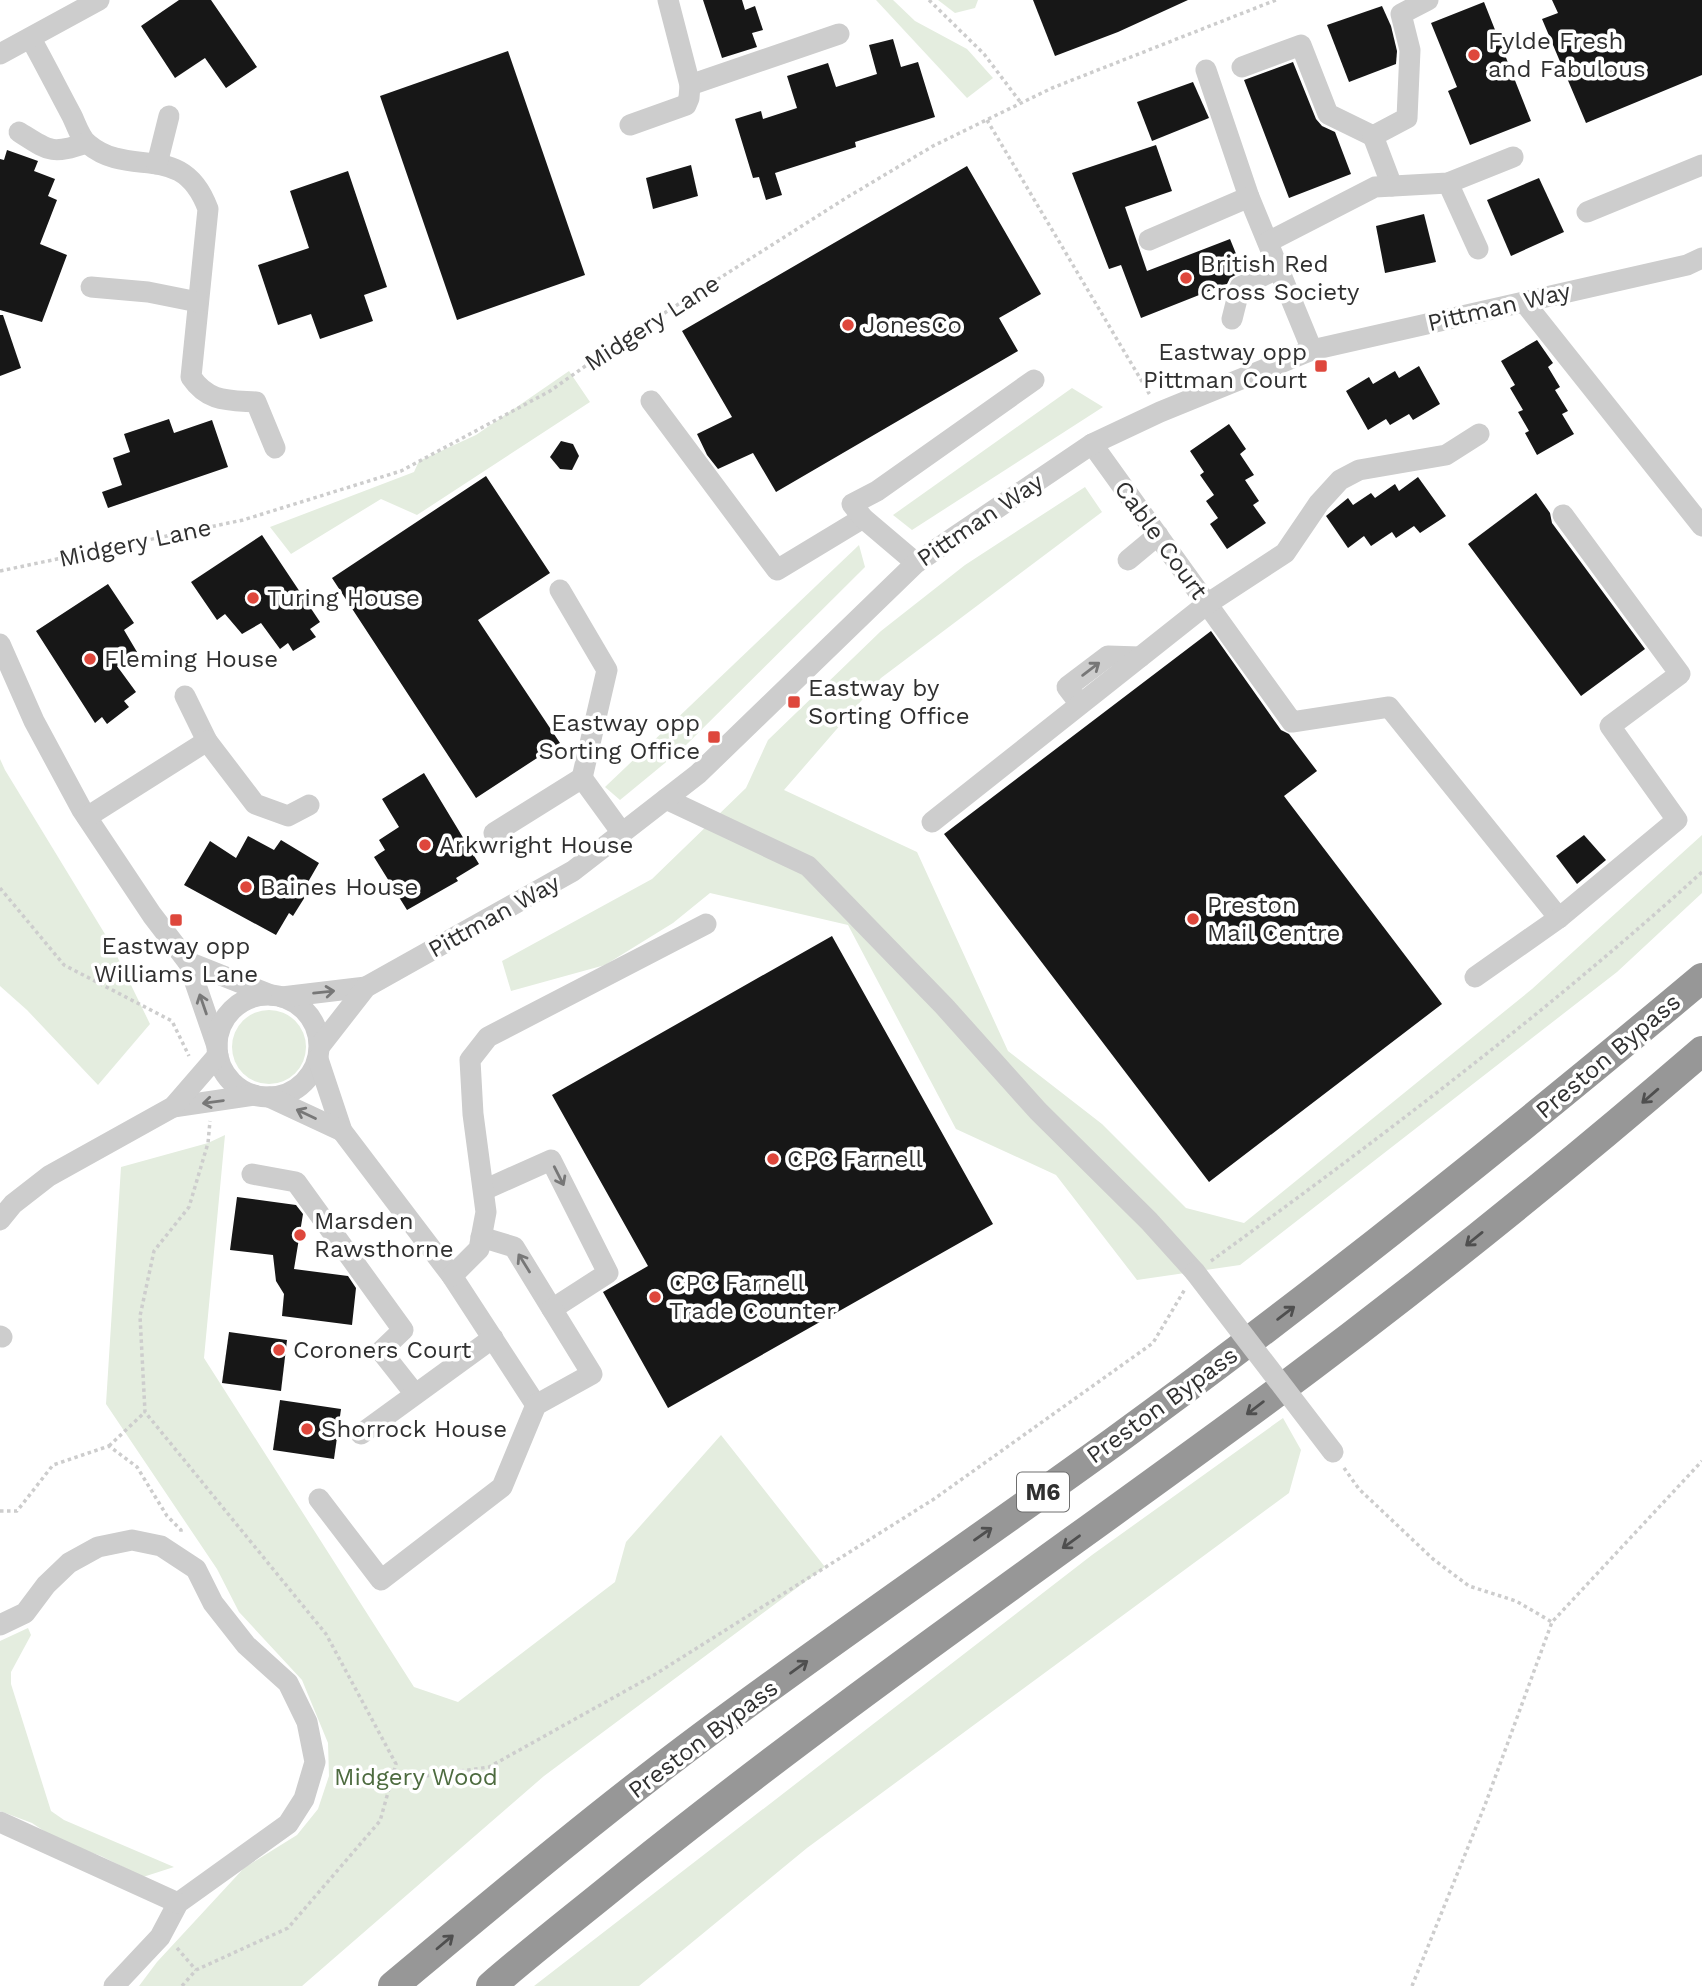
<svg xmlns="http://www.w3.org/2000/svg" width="1702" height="1986" font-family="'Work Sans',sans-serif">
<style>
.green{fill:#e4eddf}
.building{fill:#171717}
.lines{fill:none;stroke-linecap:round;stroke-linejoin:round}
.path{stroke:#cdcdcd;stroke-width:3.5;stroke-dasharray:3.5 3.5;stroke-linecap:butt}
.minor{stroke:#cdcdcd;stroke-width:21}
.highway{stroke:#979797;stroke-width:30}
.minor-bridge{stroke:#cdcdcd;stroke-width:21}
.oneway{stroke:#777}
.oneway2{stroke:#4f4f4f}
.poi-dot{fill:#de473c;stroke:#fff;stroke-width:2.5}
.labels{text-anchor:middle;stroke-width:7;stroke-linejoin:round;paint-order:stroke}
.shield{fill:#fff;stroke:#6e6e6e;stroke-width:2}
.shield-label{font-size:23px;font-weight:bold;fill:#303030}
.poi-label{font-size:24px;fill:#303030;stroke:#fff;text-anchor:start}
.street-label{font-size:24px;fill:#303030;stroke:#fff}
.park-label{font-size:24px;fill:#4d6b3f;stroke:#fff}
</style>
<rect width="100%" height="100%" fill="#fff"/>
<g class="green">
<polygon points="876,0 893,0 915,21 967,49 993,78 967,98"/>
<polygon points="938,0 978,0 975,8 955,13"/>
<polygon points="569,371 590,402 417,515 381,499 291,554 270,527 414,472 419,461 476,435"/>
<polygon points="1072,388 1103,407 912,530 893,515"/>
<polygon points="1085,487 1102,512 881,678 784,790 917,852 1008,1051 1102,1124 1186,1208 1244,1223 1532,989 1702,835 1702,893 1617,972 1240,1265 1137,1280 1056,1175 956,1129 848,925 710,893 673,923 605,965 511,991 502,961 652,879 746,788 768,740 881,631 965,565"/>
<polygon points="859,545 865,567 682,749 620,800 605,787"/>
<polygon points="0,759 5,770 111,944 150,1024 98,1085 27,1010 0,986"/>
<circle cx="269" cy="1047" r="37"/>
<polygon points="225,1135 204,1358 414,1687 458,1702 615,1582 626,1542 721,1435 825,1567 544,1776 302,1986 139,1986 157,1962 244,1868 297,1835 318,1809 329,1776 328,1743 302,1680 239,1612 217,1569 106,1404 121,1167 208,1143"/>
<polygon points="1283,1418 1301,1450 1289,1493 807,1848 639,1986 534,1986 1092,1555"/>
<polygon points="28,1628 31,1635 11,1672 11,1684 51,1811 64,1820 174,1867 143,1877 101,1856 59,1841 32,1823 0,1811 0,1641"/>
</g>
<g class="building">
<polygon points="179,0 211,0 257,67 226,88 205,58 175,78 141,26"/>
<polygon points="703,0 742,0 745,10 755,6 763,30 752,33 757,47 722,58"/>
<polygon points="1033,0 1188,0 1118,32 1055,56"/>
<polygon points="1552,0 1702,0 1702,75 1586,123 1542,19 1558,13"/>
<polygon points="1484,2 1531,121 1470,145 1448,91 1457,87 1431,23"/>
<polygon points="1382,6 1391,26 1397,51 1396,64 1349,82 1327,25"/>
<polygon points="893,39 901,67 918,62 935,117 855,142 856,147 775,173 782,195 766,200 759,177 753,178 735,119 761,111 763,119 797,108 787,76 828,63 836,87 877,74 869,45"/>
<polygon points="508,51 585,275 457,320 380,96"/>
<polygon points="1293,62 1316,119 1322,126 1335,132 1351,174 1289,198 1244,80"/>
<polygon points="1193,82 1209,118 1152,141 1137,102"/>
<polygon points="1156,145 1172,191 1125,207 1147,271 1230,239 1243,271 1230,278 1227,284 1141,318 1121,265 1109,269 1072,173"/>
<polygon points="7,150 38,161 34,171 55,179 48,196 57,200 40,244 67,255 42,322 0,310 0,159 4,160"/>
<polygon points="691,165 698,196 653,209 646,178"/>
<polygon points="967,166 1041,294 999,318 1018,351 776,492 753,453 718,469 707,455 697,434 732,417 682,331"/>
<polygon points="348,171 387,287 364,295 373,321 320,339 311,314 278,325 258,265 309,248 290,191"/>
<polygon points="1539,178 1564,232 1511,256 1487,200"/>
<polygon points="1424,214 1436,262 1385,273 1376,226"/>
<polygon points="0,315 3,315 21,368 0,376"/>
<polygon points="1537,340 1553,363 1548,367 1560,387 1555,390 1568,411 1562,414 1574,434 1537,455 1525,433 1529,431 1518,412 1523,410 1510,388 1515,385 1501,361"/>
<polygon points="1419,366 1440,404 1413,420 1409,414 1390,425 1386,419 1368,430 1346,391 1369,377 1373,384 1395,371 1399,378"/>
<polygon points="169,419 174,433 212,420 228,467 108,508 102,492 122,485 113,458 130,452 124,434"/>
<polygon points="1229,424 1246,449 1240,454 1254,475 1245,480 1259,501 1253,505 1266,523 1227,549 1210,524 1218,518 1206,501 1214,495 1200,475 1204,472 1190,451"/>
<polygon points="561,441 573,444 579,456 572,470 560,469 550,457"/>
<polygon points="486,476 550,573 478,620 560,743 476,798 332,578"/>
<polygon points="1418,477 1446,516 1420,533 1414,526 1396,538 1392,532 1371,546 1364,536 1348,548 1326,516 1348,498 1353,505 1371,493 1375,498 1395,484 1399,491"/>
<polygon points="1536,493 1550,513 1552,523 1645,649 1581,696 1468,544"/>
<polygon points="262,535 320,622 310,629 316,637 293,651 288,643 280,649 261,623 242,634 225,614 217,620 191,582"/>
<polygon points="108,584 134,623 124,630 137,652 117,666 136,692 124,701 129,707 107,724 102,717 95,723 36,631"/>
<polygon points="1211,631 1281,730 1289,734 1317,771 1284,796 1442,1004 1209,1182 944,834"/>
<polygon points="424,773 479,864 456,878 458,881 407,910 374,857 385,850 379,840 399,827 382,799"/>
<polygon points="1584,835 1606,860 1577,884 1556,856"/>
<polygon points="248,836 274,850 281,840 319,863 304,889 308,892 293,916 289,913 276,935 184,885 210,841 236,858"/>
<polygon points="832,936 993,1224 668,1408 603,1292 648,1266 552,1095"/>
<polygon points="237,1197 296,1205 303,1214 294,1269 348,1276 356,1288 352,1325 282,1316 284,1294 276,1281 273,1255 230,1250"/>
<polygon points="229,1332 287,1340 281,1391 222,1383"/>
<polygon points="280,1400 341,1409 334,1459 273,1450"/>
</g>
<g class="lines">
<g class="path">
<polyline points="929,0 984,54 1021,103"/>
<polyline points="987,120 1150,395"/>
<polyline points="0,571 243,520 401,471 550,391 625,338 846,198 933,146 1052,88 1276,0"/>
<polyline points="0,888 64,965 172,1021 189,1056"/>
<path d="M1211,1261C1379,1139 1549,1011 1702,872"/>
<polyline points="109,1446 145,1412"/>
<polyline points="1344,1468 1359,1489 1433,1559 1469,1586 1516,1601 1552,1622"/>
<polyline points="0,1511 17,1511 53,1465 109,1446 137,1467 167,1516 181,1530 181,1534"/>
<polyline points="391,1781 489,1767 654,1675 934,1499 1153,1343 1185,1289"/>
<polyline points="177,1948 196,1970"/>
<polyline points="182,1986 196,1970 288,1928 380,1821 396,1764 326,1634 145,1412 140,1316 154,1251 189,1207 208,1143 210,1121"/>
<polyline points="1412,1986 1485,1805 1552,1622 1702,1461"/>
</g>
<g class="minor">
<path d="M31,39C45,64 58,90 72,116C76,124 80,138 88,144C131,180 182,139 208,209L191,377C208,402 227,400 256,402L275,448"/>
<polyline points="0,54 99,0"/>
<polyline points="1242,67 1301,45 1328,114 1373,136"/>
<polyline points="1206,70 1249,197 1312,350"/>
<polyline points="690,85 839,34"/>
<polyline points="630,125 686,105 689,98 690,85 668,0"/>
<path d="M19,132C49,151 51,155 86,143"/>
<polyline points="157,164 169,116"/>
<polyline points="1448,183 1478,249"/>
<polyline points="1392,186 1373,136 1407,118 1410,50 1401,14 1428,0"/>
<polyline points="1587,212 1702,165"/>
<polyline points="1149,240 1249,197"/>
<polyline points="1268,242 1375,187 1448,183 1513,157"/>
<polyline points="91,287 148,292 198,302"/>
<polyline points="1524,302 1702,526"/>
<polyline points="1232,319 1240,287 1279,268"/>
<polyline points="651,401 777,570 863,518"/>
<polyline points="1092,444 1292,722 1389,707 1559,918 1677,820 1610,726 1680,674 1563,515"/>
<polyline points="1128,560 1158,535"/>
<polyline points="916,563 863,518 852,504 877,491 1034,380"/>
<polyline points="560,590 607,670 582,778"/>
<polyline points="0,644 34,721 82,810 152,915 188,962 217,1046"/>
<polyline points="185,696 207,741"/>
<polyline points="1080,704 1067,687 1108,656 1140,657"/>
<polyline points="666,799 808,866 944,1006 1038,1111 1149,1221 1195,1272"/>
<polyline points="87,817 207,741 255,804 288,816 309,805"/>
<polyline points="932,822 1207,604 1285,553 1319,503 1340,480 1359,470 1446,455 1479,434"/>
<polyline points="494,833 582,778 622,833"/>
<polyline points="188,962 271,995"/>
<polyline points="1475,977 1559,918"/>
<circle cx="268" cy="1046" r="51"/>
<polyline points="282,997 366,987"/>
<polyline points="320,1046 366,987 573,871 698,774 916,563 1092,444 1160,412 1312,350 1687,265 1702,258"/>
<polyline points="318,1059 342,1131 452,1276 536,1405"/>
<polyline points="269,1097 342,1131"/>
<polyline points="173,1107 254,1095"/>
<polyline points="252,1174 296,1182 403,1330 381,1351 415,1394"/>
<polyline points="0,1220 13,1204 49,1176 173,1107 218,1055"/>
<polyline points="481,1237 514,1247 552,1309 608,1273 551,1160 484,1190"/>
<polyline points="452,1276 479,1249 486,1212 473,1114 470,1060 488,1037 706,924"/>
<polyline points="0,1336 2,1337"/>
<polyline points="361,1434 493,1338"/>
<polyline points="319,1499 381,1580 502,1487 536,1405 592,1374 552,1309"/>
<polyline points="0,1625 25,1613 46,1585 69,1563 98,1547 132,1540 161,1546 196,1569 213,1603 246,1645 288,1683 307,1722 315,1762 304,1799 288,1824 178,1903 160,1937 114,1986"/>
<polyline points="0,1822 178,1903"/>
</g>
<g class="highway">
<path d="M393,1986C495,1901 597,1815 703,1736C839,1635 978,1540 1115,1441C1317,1294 1511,1138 1702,978"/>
<path d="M491,1986C536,1947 583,1911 628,1874C822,1718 1026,1576 1227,1429C1390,1310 1549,1183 1702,1051"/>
</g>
<polyline class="minor-bridge" points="1195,1272 1333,1452"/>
</g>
<defs><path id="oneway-shaft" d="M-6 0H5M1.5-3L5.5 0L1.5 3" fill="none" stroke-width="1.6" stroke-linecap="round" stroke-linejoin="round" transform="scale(1.75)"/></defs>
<g class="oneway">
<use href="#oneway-shaft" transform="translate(1091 669) rotate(-37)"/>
<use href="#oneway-shaft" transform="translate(324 992) rotate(-6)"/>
<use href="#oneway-shaft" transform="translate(203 1004) rotate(-109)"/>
<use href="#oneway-shaft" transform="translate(213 1102) rotate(172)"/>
<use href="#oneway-shaft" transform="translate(306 1114) rotate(-155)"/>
<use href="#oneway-shaft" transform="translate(559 1176) rotate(63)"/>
<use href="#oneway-shaft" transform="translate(524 1263) rotate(-122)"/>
</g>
<g class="oneway2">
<use href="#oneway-shaft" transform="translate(1650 1096) rotate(139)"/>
<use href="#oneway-shaft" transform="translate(1474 1239) rotate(141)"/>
<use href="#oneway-shaft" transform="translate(1286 1313) rotate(-37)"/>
<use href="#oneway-shaft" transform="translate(1255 1408) rotate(143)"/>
<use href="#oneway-shaft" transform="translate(983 1534) rotate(-35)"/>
<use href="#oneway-shaft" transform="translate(1071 1542) rotate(144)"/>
<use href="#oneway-shaft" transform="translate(799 1667) rotate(-36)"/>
<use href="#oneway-shaft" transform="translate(445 1942) rotate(-40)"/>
</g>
<g class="poi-dot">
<circle cx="1474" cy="55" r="7"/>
<circle cx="1186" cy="278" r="7"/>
<circle cx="848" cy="325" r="7"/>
<rect x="1314" y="359" width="14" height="14" rx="3.5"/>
<circle cx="253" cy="598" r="7"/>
<circle cx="90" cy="659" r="7"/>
<rect x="787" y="695" width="14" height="14" rx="3.5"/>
<rect x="707" y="730" width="14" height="14" rx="3.5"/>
<circle cx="425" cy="845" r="7"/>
<circle cx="246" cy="887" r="7"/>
<circle cx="1193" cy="919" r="7"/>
<rect x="169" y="913" width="14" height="14" rx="3.5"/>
<circle cx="773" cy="1159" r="7"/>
<circle cx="300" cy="1235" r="7"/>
<circle cx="655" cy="1297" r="7"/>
<circle cx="279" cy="1350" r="7"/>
<circle cx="307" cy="1429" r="7"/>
</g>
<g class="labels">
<rect class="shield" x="1017" y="1472.5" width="52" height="39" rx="5"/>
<g class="shield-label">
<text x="1043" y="1500">M6</text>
</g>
<g class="poi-label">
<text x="1488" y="49">Fylde Fresh<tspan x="1488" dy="28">and Fabulous</tspan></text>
<text x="1200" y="272">British Red<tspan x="1200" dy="28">Cross Society</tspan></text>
<text x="862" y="333">JonesCo</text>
<text x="1307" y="360" text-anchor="end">Eastway opp<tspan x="1307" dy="28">Pittman Court</tspan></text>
<text x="267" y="606">Turing House</text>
<text x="104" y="667">Fleming House</text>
<text x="808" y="696">Eastway by<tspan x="808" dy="28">Sorting Office</tspan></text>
<text x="700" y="731" text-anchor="end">Eastway opp<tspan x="700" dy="28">Sorting Office</tspan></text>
<text x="439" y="853">Arkwright House</text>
<text x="260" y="895">Baines House</text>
<text x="1207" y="913">Preston<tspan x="1207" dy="28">Mail Centre</tspan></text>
<text x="176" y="954" text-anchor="middle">Eastway opp<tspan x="176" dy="28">Williams Lane</tspan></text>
<text x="787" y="1167">CPC Farnell</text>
<text x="314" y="1229">Marsden<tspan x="314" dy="28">Rawsthorne</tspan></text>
<text x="669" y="1291">CPC Farnell<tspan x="669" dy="28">Trade Counter</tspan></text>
<text x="293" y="1358">Coroners Court</text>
<text x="321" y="1437">Shorrock House</text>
</g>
<g class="street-label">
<text transform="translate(1499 307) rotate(-13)" y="8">Pittman Way</text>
<text transform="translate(652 323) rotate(-33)" y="8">Midgery Lane</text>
<text transform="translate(980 520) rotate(-34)" y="8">Pittman Way</text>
<text transform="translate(1161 540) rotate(54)" y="8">Cable Court</text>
<text transform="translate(135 543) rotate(-12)" y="8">Midgery Lane</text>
<text transform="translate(494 916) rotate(-29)" y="8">Pittman Way</text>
<text transform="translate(1608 1056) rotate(-40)" y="8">Preston Bypass</text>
<text transform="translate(1162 1405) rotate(-36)" y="8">Preston Bypass</text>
<text transform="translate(703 1739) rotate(-37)" y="8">Preston Bypass</text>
</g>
<g class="park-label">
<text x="416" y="1785">Midgery Wood</text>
</g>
</g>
</svg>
